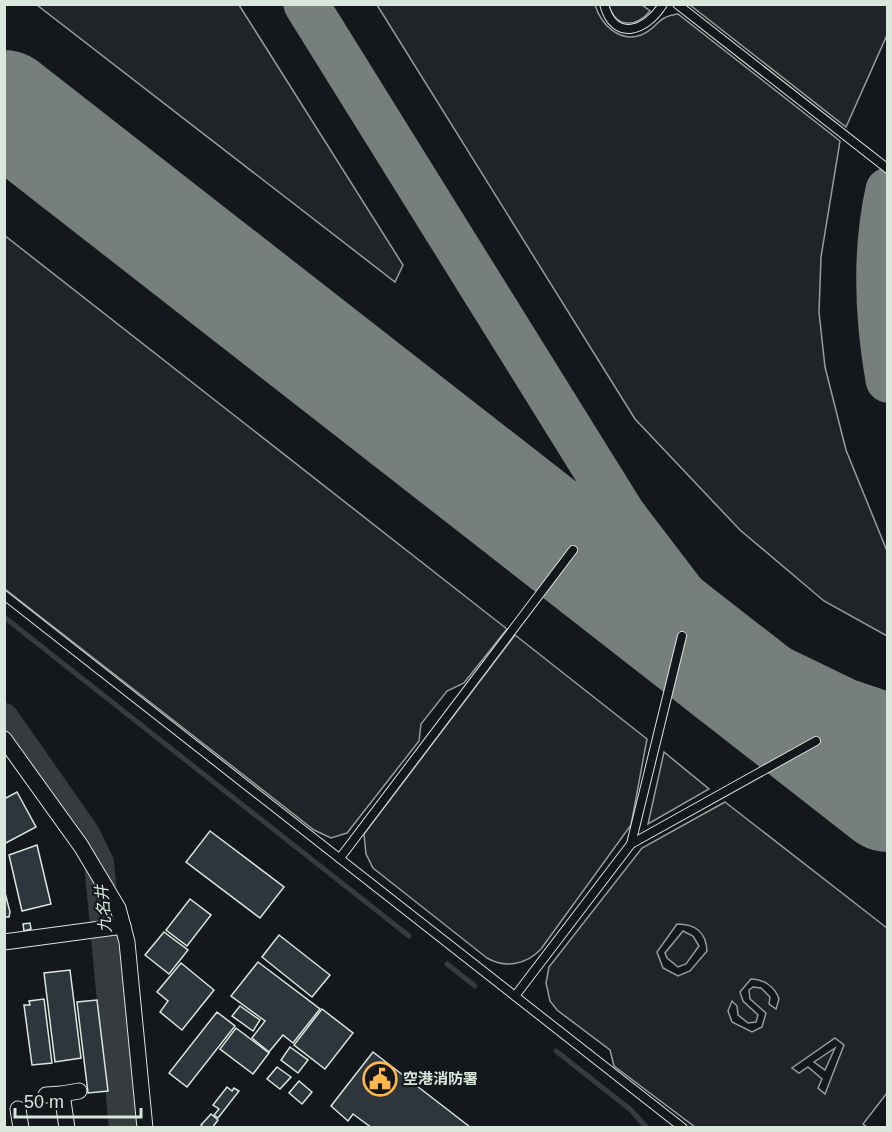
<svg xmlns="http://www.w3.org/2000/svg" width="892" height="1132" font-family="Arial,'Noto Sans JP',sans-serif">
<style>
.green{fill:#202428;stroke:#939e99;stroke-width:1.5;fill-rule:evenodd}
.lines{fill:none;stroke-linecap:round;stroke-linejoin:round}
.stream{stroke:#363b3e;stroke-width:5}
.river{stroke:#363b3e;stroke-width:30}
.taxiway{stroke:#767f7c;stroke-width:45}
.runway{stroke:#767f7c;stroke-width:112}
.building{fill:#2c363c;stroke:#d8e6dc;stroke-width:1.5}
.lane-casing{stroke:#d8e6dc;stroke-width:10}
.street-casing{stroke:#d8e6dc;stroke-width:17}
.lane{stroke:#14181c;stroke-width:8}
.street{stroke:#14181c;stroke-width:15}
.labels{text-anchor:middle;stroke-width:4.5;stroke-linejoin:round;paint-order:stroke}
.poi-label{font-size:15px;font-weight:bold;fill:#d8e6dc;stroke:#14181c;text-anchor:start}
.water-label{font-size:16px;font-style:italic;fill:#d8e6dc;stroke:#14181c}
</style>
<rect width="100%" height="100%" fill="#14181c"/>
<g class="green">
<polygon points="37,5 239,5 403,265 395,282"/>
<path d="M377,5H595C601,24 619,43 641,35C659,28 655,17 678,14L840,141L821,257L819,312L825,367L846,450L887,551V636L824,601L740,530L635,419Z"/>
<path d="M609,5H642L650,11C636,28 615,28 609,5Z"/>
<polygon points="690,5 887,5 887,35 846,127"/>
<polygon points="4,235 507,629 464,683 447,691 421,724 419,741 347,833 331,838 314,830 5,589"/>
<path d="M515,635L647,739L631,825L541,949C527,964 506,969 487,958L373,868L366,854L364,834Z"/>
<polygon points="664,752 709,789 648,824"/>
<path d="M725,802L887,928V1093L863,1124L867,1127H695L614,1066L610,1050L557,1010L550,1001L546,983L549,967L642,848ZM677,924C696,924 706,932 707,951L690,971L678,976L663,968L657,952ZM751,979C764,979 775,987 779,999L776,1009L769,1004L770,997L761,988L753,987L749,990L750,999L766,1013L762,1027L752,1032L732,1022L728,1011L732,1001L737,1006L738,1015L748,1023L756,1022L758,1015L743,1001L740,992ZM835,1038L844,1045L825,1094L818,1088L822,1079L808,1067L799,1073L792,1068Z"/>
<polygon points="683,931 693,936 699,946 686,964 678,967 667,958 665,953"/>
<polygon points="835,1048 825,1070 814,1062"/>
</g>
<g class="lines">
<g class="stream">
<polyline points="4,617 409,936"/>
<polyline points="447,964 475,986"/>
<polyline points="556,1051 631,1110 647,1128"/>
</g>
<polyline class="river" points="4,718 85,834 99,863 124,1128"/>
<g class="taxiway">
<polyline points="306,4 623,514 697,611 723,640 787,706 887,796"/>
<path d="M888,190C874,253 877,317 888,380"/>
<polyline points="529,516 693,623"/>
<polyline points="756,657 847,701 888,715"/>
</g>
<polyline class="runway" points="4,106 888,796"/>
</g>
<g class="building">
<polygon points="17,792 36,827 4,844 4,799"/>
<polygon points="210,831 284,887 260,918 186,862"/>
<polygon points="37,845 51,904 22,911 9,855"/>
<polygon points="4,889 10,912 9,917 4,917"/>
<polygon points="190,899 211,915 187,946 166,930"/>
<polygon points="30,923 31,929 24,931 23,924"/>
<polygon points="164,932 188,950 169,974 145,955"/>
<polygon points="279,935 330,975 312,997 262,957"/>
<polygon points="258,962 320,1009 293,1043 283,1035 269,1052 252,1038 265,1021 231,996"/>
<polygon points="181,963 214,990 182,1030 160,1012 168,1001 157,992"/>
<polygon points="70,970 81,1058 55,1062 44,973"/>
<polygon points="44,999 52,1063 32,1065 24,1005 30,1005 29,1001"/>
<polygon points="97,1000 108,1091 88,1093 77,1002"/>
<polygon points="240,1006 260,1020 253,1031 232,1016"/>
<polygon points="322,1009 353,1033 325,1069 294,1045"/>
<polygon points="217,1012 235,1026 187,1087 169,1073"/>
<polygon points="236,1028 269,1053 253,1074 220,1049"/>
<polygon points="290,1047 308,1060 298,1073 281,1060"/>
<polygon points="373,1052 470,1127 469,1128 372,1128 353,1114 348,1121 331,1106"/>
<polygon points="277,1067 291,1077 280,1089 267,1079"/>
<polygon points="299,1081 312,1092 302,1104 289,1093"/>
<polygon points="227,1087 232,1091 234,1088 239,1091 218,1118 214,1115 219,1109 213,1105"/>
<polygon points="211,1114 218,1120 212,1128 204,1128 201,1125"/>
</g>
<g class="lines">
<g class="lane-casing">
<g id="lane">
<path d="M604,4C614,43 647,31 663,4"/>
<polyline points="677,4 888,169"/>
<polyline points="4,595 683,1128"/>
<polyline points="631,844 816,741"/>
<polyline points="340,858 573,550"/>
<polyline points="515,996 631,844 682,636"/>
</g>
</g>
<g class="street-casing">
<g id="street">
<polyline points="4,739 81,846 118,908 127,942 145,1128"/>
<polyline points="4,942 123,926"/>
<polyline points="62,1094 79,1091"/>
<polyline points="46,1095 62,1094 67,1128"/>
<polyline points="18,1109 21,1128"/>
</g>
</g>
<use href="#lane" class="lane"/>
<use href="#street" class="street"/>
</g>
<defs>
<g id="civic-ring" transform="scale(1.725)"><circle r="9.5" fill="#14181c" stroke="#ffb74d" stroke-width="1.5"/><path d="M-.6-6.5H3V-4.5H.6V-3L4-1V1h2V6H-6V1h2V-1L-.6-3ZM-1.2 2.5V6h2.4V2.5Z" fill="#ffb74d"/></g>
</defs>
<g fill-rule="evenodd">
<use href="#civic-ring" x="380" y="1079"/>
</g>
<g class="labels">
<g class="poi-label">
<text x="403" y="1084">空港消防署</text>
</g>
<g class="water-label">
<text transform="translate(103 909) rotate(-95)" y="6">九名井</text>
</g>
</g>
<rect width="892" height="1132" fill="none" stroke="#d8e6dc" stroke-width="12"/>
<path d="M15 1108v9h126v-9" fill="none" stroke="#d8e6dc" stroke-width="3"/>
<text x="24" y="1108" font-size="18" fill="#d8e6dc" stroke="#14181c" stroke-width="4.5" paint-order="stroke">50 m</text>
</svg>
